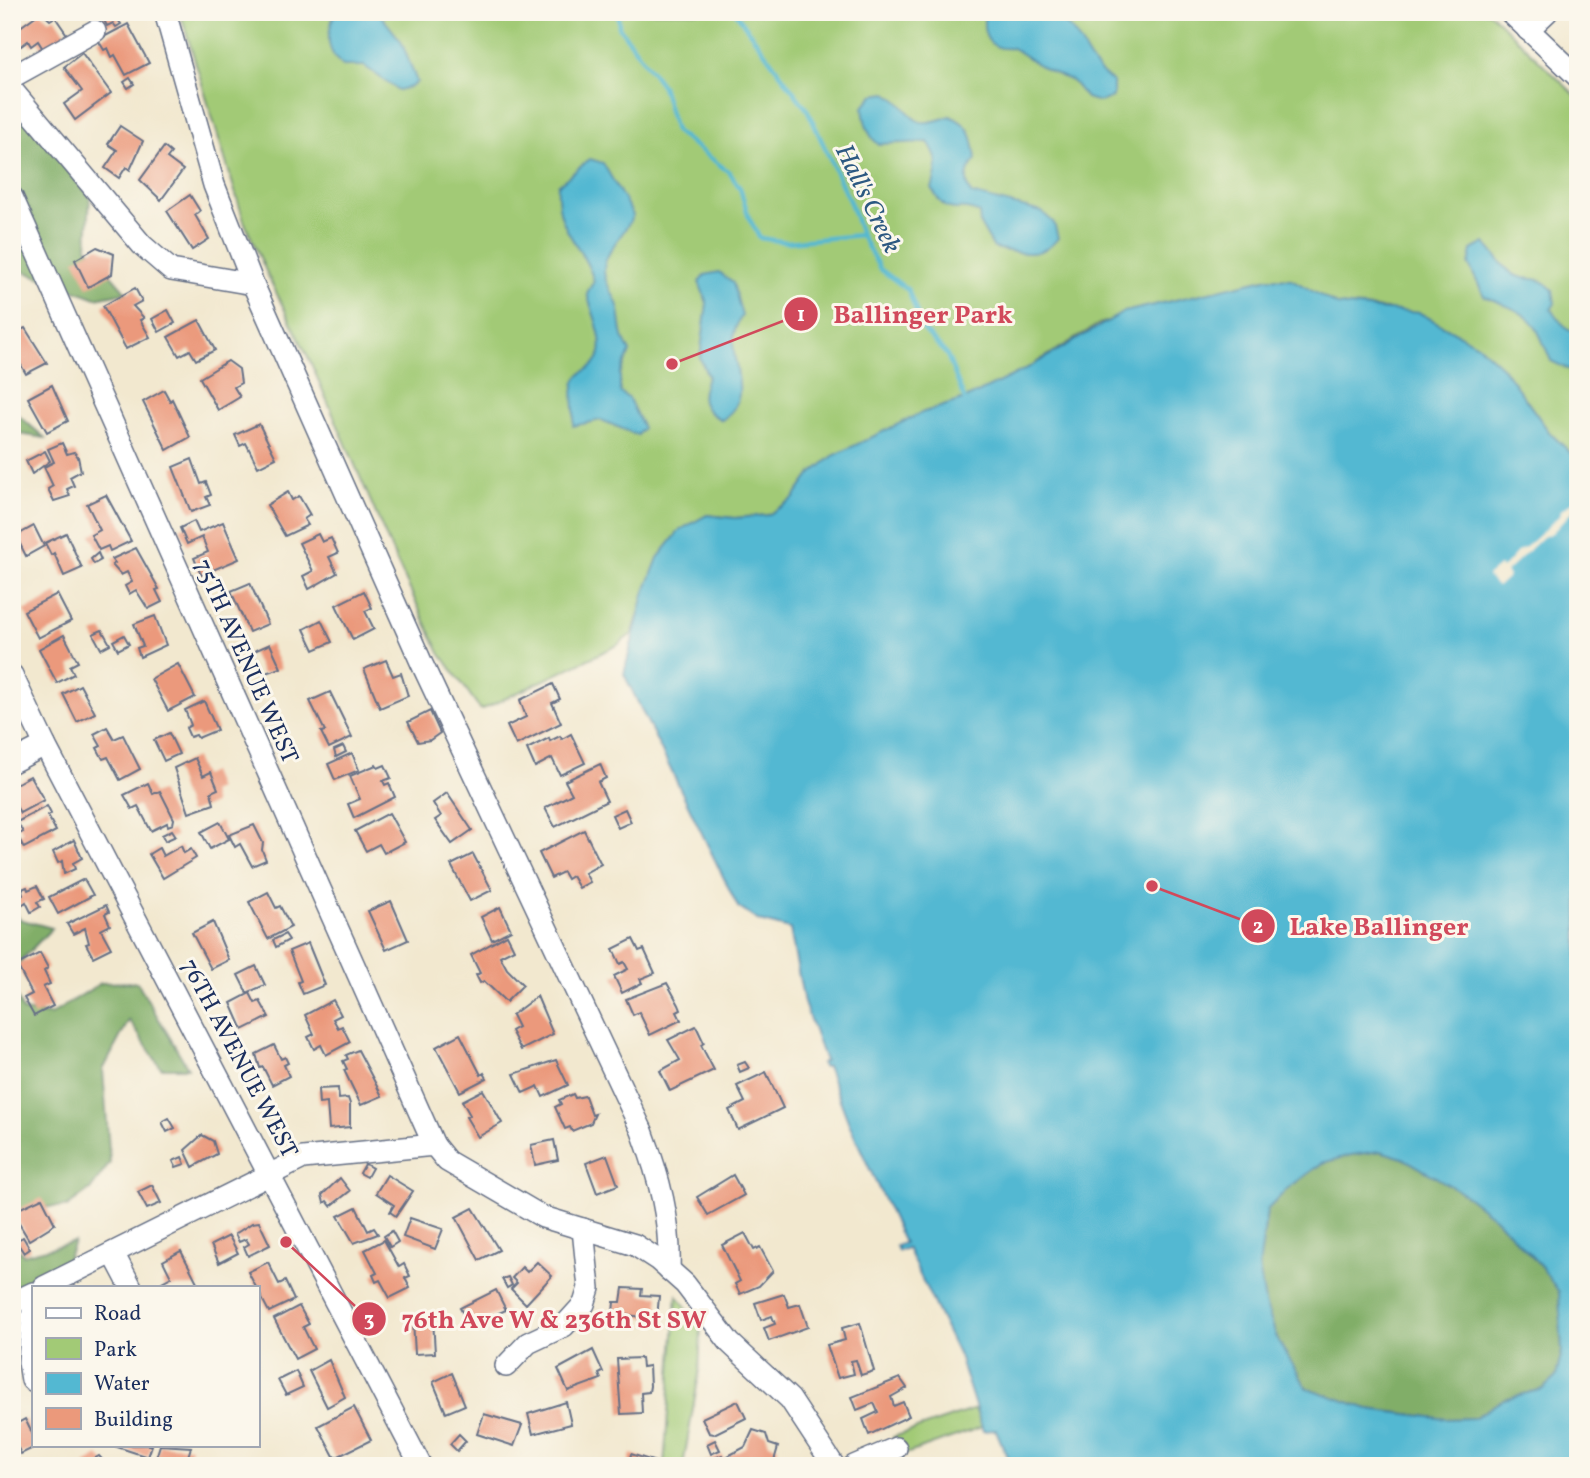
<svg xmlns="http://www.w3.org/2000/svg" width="1590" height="1478" font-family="Vollkorn,serif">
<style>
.green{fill:#a2ca76;stroke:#5e7c6a;stroke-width:2}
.forest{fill:#81ae67;stroke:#4e6e62;stroke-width:2}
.water{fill:#53b8d2;stroke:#377498;stroke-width:2;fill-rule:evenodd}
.pier{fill:#f2e8cf}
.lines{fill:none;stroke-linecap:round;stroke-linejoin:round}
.stream{stroke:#53b8d2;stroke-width:4.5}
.building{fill:#eb997b}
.minor-casing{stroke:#667086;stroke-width:24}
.minor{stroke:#fff;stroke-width:21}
.labels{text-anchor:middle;stroke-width:6;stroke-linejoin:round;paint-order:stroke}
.street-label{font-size:24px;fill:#1b2f5e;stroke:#fbf7ec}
.water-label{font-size:26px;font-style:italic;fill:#2c5881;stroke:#fbf7ec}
.leader{fill:none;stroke:#d1495b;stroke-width:2.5}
.callout-dot{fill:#d1495b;stroke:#fbf7ec;stroke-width:2.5}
.mark-label{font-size:21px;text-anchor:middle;font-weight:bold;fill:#fff}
.callout-label{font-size:26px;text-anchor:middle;font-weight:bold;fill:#d1495b;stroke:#fbf7ec;stroke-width:6;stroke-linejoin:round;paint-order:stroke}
</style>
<rect width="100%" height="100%" fill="#fbf7ec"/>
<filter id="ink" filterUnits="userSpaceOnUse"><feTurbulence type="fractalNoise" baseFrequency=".0143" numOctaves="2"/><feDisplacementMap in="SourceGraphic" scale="14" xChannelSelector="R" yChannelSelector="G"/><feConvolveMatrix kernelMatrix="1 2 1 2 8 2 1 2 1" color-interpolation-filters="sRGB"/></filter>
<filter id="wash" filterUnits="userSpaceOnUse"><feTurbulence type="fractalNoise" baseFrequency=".00686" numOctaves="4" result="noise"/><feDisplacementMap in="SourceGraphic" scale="28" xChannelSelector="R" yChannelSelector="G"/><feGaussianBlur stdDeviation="1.57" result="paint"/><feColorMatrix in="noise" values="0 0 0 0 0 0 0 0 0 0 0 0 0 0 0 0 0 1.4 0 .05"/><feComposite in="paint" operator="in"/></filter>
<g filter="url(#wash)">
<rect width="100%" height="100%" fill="#f2e8cf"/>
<g class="green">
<polygon points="180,12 1489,12 1578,98 1578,460 1550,433 1503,368 1387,309 1337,305 1291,279 1269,278 1099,324 1024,370 965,400 921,413 811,474 793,499 768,515 735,518 707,515 680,530 658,558 632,634 616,646 481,710 440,653 396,560 310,361 269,278 244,221"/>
<polygon points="677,1295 701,1327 699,1374 683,1466 664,1466"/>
<polygon points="975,1409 982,1427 900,1456 893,1437"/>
</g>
<g class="forest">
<polygon points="12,103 90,197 87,247 126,292 96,298 12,267"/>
<polygon points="12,410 45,438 12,433"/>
<polygon points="12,903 19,919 52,928 12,970"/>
<polygon points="137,982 188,1068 161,1068 129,1020 103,1070 110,1163 90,1190 67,1207 32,1207 12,1219 12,987 23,1011 50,1015 101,983"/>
<polygon points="1380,1151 1403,1158 1463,1193 1495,1218 1541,1266 1559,1293 1562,1351 1556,1377 1543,1389 1504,1399 1474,1418 1446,1419 1368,1409 1307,1388 1278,1341 1265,1303 1259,1267 1267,1210 1287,1189 1322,1163 1350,1155"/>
<polygon points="12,1242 23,1255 74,1242 63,1270 18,1288 12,1282"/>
</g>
<g class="water">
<path d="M335,12H378L401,41L417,82L411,87L398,90L364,66H343C324,50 327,34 335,12Z"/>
<path d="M985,12C1017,12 1056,5 1076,36C1092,60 1088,63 1113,82V97L1100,102L1086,98L1072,81L1045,69L1013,48C988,51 981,35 985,12Z"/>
<path d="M887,93C919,112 905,133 950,116C972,125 973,138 976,159C966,172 964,179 971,194L1042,212L1054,223L1058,238C1042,260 1017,253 994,248L980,224L979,213C956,201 950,222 932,189C937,170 941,160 928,142L878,144C867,135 864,121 863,107L873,95Z"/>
<path d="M590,159L603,163L633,215C626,233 610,245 605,263C600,282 616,293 619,310C622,329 620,334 630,352L620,374V392L629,399L643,428L637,435L601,420L573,426C577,410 570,397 575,382C579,371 589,371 595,363C610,347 591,311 587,293L594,281C583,243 555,233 558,185Z"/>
<path d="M1485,243C1493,252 1507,273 1517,276C1536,283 1535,273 1553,290L1555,303L1551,310L1568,330L1578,333V374L1551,361C1531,312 1532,317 1484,296L1469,265L1472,250Z"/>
<path d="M719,272L733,283L742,316C715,352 763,391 722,420C700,410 698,397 708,376L700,358L707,303L699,282L705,275Z"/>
<path d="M1269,278L1291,279L1337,305L1420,313L1478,345L1503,368L1550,433L1578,460V1466H1011L996,1430L983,1431L959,1356L907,1248L898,1251L896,1246L904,1243L850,1126L827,1066L823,1067L821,1063L825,1061L804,1003L790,929L759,921L738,907L624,674L644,594L658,558L680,530L707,515L735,518L768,515L793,499L811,474L833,456L921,413L965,399L1024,370L1124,312ZM1380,1151L1403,1158L1463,1193L1495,1218L1541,1266L1559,1293L1562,1351L1556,1377L1543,1389L1504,1399L1474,1418L1446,1419L1368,1409L1307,1388L1278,1341L1265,1303L1259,1267L1267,1210L1287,1189L1322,1163L1351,1155Z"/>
</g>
<polygon class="pier" points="1578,498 1578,505 1552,533 1543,537 1506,572 1509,576 1497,587 1487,576 1499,566 1502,569 1518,551 1526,547 1561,514 1560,511"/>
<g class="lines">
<g class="stream">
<polyline points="618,12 619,27 662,86 675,131 729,172 740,188 749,218 760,238 787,242 861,235"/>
<polyline points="735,12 808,111 851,205 861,235 880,269 908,290 923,329 947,355 965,400"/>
</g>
</g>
<g id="blocks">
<g class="building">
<polygon points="41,12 50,20 55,17 68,36 45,52 38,41 31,46 28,41 21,46 12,33"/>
<polygon points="100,12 124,12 126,15 118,20 121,24 116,27 113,23 107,26"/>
<polygon points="128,24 149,63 126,75 115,55 112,57 108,48 104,50 98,40"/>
<polygon points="82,53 111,93 75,120 64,104 82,91 64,67"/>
<polygon points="130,78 134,84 128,88 124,82"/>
<polygon points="120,126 143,141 130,170 126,167 119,178 105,168 117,150 108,144"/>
<polygon points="164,147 171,153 167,158 183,170 161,200 140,180"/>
<polygon points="190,195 200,211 195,215 209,239 192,250 167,211"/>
<polygon points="97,247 114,254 112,274 88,287 75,260"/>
<polygon points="135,288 142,301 133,306 144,318 140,320 150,337 126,349 103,306"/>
<polygon points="168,310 175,323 159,332 152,319"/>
<polygon points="199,320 215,350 196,360 190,350 179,356 168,337"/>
<polygon points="25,328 47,363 26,374 21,365 12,370 15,353 12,334"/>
<polygon points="228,361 239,369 241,383 234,387 240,397 218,410 200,378"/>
<polygon points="52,385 68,421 47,432 28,398"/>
<polygon points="164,390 170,401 172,399 190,437 167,450 143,402"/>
<polygon points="259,424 276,458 258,467 246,443 240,446 235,435"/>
<polygon points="62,443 67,454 74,452 78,457 81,471 70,477 74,486 67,489 70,496 54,501 48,489 53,486 44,467 54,462 48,449"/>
<polygon points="45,451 50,461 32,474 26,461"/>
<polygon points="192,459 201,484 206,482 211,495 206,497 210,505 191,512 173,467"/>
<polygon points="288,492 292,500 299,496 310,515 304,519 308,525 285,536 267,505"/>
<polygon points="106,495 131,541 110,551 108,546 99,550 91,535 100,530 87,504"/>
<polygon points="194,521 199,532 223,522 239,559 201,575 194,558 208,552 202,537 187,544 180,528"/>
<polygon points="34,526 44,546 26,556 16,536"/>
<polygon points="66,533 82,568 64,576 54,553 51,555 45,543"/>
<polygon points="318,534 322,542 331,538 338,553 329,557 337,573 309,589 303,576 313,571 299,543"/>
<polygon points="136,548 159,589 156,590 162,602 148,609 136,590 129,594 125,586 132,582 127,572 121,575 112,565 115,563 112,559"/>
<polygon points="98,553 101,560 94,564 91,559"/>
<polygon points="250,583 268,624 249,632 231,591"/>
<polygon points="364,591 372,608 365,611 374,629 353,640 336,605"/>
<polygon points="57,594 71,621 38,638 24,611"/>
<polygon points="155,616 166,645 140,657 137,648 143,646 134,624"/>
<polygon points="321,620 332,642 314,650 304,629"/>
<polygon points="102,630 110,644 101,649 93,634"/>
<polygon points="64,635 78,662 70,666 74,674 57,683 39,649"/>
<polygon points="124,635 129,644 118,650 113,641"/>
<polygon points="270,644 281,668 262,674 252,652"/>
<polygon points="386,660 393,676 401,673 408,696 380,708 364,669"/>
<polygon points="178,664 195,697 168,711 151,679"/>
<polygon points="553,684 560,699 552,703 561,723 516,745 507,726 526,717 520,700"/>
<polygon points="80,685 95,713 77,722 63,694"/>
<polygon points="330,692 352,737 329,748 321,732 325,731 310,701"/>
<polygon points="204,701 217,730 198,738 196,735 190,737 186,728 191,725 185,710"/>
<polygon points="430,711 440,733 430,740 418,742 408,722"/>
<polygon points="107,727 114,739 123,735 140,769 120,780 108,757 103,759 97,748 101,746 94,734"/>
<polygon points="169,733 179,754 164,761 154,740"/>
<polygon points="571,734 585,763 560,775 552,758 535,767 527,749 549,738 550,741 560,736 562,739"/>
<polygon points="343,746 346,752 336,757 334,750"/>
<polygon points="352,753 359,770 335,780 328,764"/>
<polygon points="195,758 203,776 211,772 218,789 211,792 214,804 189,813 174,768"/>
<polygon points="600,764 606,778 598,782 607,801 555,827 545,808 572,794 565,781"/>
<polygon points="376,765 378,768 385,765 391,778 383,781 385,785 389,783 395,797 354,818 348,804 360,799 350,776"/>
<polygon points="30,776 44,800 20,813 12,799 12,786"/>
<polygon points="148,783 153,794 160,791 174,819 173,824 168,826 167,823 151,831 138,806 132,809 124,795"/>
<polygon points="447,793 472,830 452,844 435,820 441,816 433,803"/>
<polygon points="47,806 51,814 48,816 56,831 24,848 17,835 23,832 17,822"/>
<polygon points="625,809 631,822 618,828 612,815"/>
<polygon points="389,813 405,842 384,853 379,844 366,851 355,831"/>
<polygon points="220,822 229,839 210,849 201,832"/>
<polygon points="254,825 263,843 262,850 266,860 252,866 240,844 235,847 229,835"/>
<polygon points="172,830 176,836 165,841 162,835"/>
<polygon points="584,830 601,864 585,873 590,882 579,888 572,876 567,879 563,872 551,878 539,853"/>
<polygon points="74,840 82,858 73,863 75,869 64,874 62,861 58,863 53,852"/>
<polygon points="181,846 184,853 191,849 196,858 163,878 149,854 159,848 163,856"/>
<polygon points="473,854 492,890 470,901 451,865"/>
<polygon points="84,879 93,895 58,914 49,897"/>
<polygon points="37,886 44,899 37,902 40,907 31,912 26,902 20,906 16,898 23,895 22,889 27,887 28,890"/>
<polygon points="268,892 276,908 280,906 291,927 268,939 249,902"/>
<polygon points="391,901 408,940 386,950 368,911"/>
<polygon points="106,905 109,912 105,914 110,925 101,930 111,948 93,957 86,944 89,943 85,928 73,934 67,924"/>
<polygon points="500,907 511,930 492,940 481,917"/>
<polygon points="213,922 229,960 211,969 192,933"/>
<polygon points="285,934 289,940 276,947 273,940"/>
<polygon points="507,935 514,949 500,956 507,969 523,985 506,1002 484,981 480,983 476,975 480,973 471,955"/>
<polygon points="633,939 639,951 644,949 655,973 640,979 642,983 622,993 614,976 628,969 624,962 620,964 613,949"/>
<polygon points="308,943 325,985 303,994 298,982 301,981 289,951"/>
<polygon points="40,953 48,968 44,971 50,984 43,987 53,1006 34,1016 24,998 32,994 17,965"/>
<polygon points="256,966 265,985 247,993 238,975"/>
<polygon points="667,983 679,1005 681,1010 677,1012 681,1020 650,1035 639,1012 633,1015 626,999"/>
<polygon points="250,993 255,1003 260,1001 269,1017 243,1030 231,1003"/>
<polygon points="537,996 553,1034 521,1050 511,1031 518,1027 512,1015"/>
<polygon points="333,1000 341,1015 333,1019 338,1028 342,1026 350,1042 326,1055 321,1045 314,1049 308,1037 314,1034 305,1015"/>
<polygon points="696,1026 704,1043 701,1045 714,1070 670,1091 660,1071 680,1060 668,1040"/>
<polygon points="460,1034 481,1075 484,1073 487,1078 460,1092 436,1047"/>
<polygon points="274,1045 281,1059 285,1057 288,1063 284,1065 289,1076 272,1085 263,1067 260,1068 256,1054"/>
<polygon points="358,1050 382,1096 361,1105 344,1070 347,1069 343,1061 348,1059 346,1055"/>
<polygon points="556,1060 568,1085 543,1097 538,1086 523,1093 514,1074"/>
<polygon points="745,1062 749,1068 740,1072 737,1065"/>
<polygon points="766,1072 783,1108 738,1130 729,1110 745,1102 737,1086"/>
<polygon points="338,1088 339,1099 348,1098 350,1104 350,1127 329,1129 327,1103 319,1104 318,1089"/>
<polygon points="483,1090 502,1123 478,1137 466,1117 470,1115 462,1101"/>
<polygon points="573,1094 575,1098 585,1096 592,1115 595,1114 591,1123 572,1131 570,1127 565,1129 555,1107 561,1104 559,1100"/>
<polygon points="169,1118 175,1128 167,1132 162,1122"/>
<polygon points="202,1135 213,1141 217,1154 193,1167 185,1150"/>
<polygon points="554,1140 558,1160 535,1165 531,1145"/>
<polygon points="607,1155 618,1185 597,1193 586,1163"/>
<polygon points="182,1157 185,1164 176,1167 173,1161"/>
<polygon points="365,1164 372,1168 367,1177 360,1173"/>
<polygon points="387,1175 413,1191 396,1216 390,1212 394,1205 376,1193"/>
<polygon points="733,1175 744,1195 708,1215 697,1197"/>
<polygon points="340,1178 350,1191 331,1206 327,1201 324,1203 322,1195"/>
<polygon points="152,1185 161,1203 147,1209 138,1192"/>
<polygon points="42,1198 55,1224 29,1240 12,1212"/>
<polygon points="356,1207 368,1231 374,1228 378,1234 354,1243 338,1216"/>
<polygon points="473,1208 499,1250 479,1260 456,1217"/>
<polygon points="410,1218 443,1229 435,1249 403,1237"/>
<polygon points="259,1222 270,1245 248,1256 244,1247 249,1244 246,1239 239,1242 235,1234 252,1223"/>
<polygon points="392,1231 398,1242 390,1247 384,1236"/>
<polygon points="745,1233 754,1250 760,1247 773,1271 759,1286 740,1294 735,1284 740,1281 722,1245"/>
<polygon points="229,1236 238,1253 219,1263 211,1245"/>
<polygon points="23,1237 30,1249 24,1253 16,1241"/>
<polygon points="384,1240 399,1267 404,1264 410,1276 405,1278 410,1288 390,1298 380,1280 376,1282 373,1275 377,1273 365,1250"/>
<polygon points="181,1251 199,1286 164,1287 162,1282 171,1277 163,1261"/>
<polygon points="268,1262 279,1284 285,1281 294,1300 269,1312 248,1272"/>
<polygon points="537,1262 552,1276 526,1304 511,1289 517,1283 512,1278 522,1267 527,1272"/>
<polygon points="508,1277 512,1285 507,1288 502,1279"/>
<polygon points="623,1288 642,1289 641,1295 659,1296 657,1319 613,1313 614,1302 621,1302"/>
<polygon points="496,1290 506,1310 469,1326 460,1308"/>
<polygon points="784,1294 789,1307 800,1304 808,1327 769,1341 764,1328 775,1324 772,1316 761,1320 755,1303"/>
<polygon points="299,1306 309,1324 303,1327 314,1349 295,1359 274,1319"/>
<polygon points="433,1319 435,1353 415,1354 413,1320"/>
<polygon points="860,1323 874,1371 861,1375 856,1360 851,1361 854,1374 838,1378 827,1345 845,1340 842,1328"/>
<polygon points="593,1350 603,1372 599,1374 601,1379 568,1391 558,1369"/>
<polygon points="641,1358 642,1367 649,1366 650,1386 649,1392 641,1393 642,1413 621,1414 617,1359"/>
<polygon points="329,1360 345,1397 327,1407 309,1371"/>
<polygon points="296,1371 303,1387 286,1395 278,1380"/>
<polygon points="452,1373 465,1405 446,1413 433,1382"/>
<polygon points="900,1378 907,1388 891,1397 894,1406 903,1402 909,1416 869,1435 863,1419 878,1412 874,1403 857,1410 852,1397"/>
<polygon points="738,1401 746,1418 714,1434 709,1433 702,1418"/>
<polygon points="566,1402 571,1424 533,1434 528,1414"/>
<polygon points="354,1407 371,1440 335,1458 318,1426"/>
<polygon points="484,1414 522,1425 514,1446 477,1434"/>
<polygon points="25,1419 33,1435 33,1445 39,1445 21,1454 18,1448 12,1451 12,1426"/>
<polygon points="753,1430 766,1434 769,1444 778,1447 773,1464 764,1462 756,1466 733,1466 728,1456 745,1447"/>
<polygon points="459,1434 466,1441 457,1451 450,1444"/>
<polygon points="715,1440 720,1450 711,1454 707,1444"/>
<polygon points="111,1445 152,1445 148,1457"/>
<polygon points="160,1445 191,1447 185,1466 155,1461"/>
<polygon points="631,1454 656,1462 654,1466 628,1466"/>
<polygon points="722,1455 726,1466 691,1466 705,1462"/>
<polygon points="99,1456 108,1466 86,1466 85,1464"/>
</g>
</g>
</g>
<g filter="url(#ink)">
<use href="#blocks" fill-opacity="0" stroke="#667086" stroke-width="2"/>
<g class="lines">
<g class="minor-casing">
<g id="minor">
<path d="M165,12L214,185L253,284L422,664L642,1131C659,1177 671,1220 669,1270"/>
<polyline points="1510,12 1578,77"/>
<polyline points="1528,30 1547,12"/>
<polyline points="12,77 95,31"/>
<polyline points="12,90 142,245 171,270 253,284"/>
<polyline points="12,197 434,1145"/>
<polyline points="12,675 45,745 421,1466"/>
<polyline points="12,762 45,745"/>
<polyline points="113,1253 131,1287"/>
<polyline points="44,1287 303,1158 434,1145 447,1161 543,1217 635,1245 658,1260 685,1284 730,1343 790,1399 834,1466"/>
<polyline points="12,1303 33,1293"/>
<polyline points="506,1366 528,1343 564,1326 584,1304 589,1288 583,1229"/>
<polyline points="32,1380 29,1362 33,1308"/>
<polyline points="854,1466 896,1448"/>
</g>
</g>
<use href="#minor" class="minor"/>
</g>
</g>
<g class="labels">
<g class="street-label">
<text transform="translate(247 661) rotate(66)" y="8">75TH AVENUE WEST</text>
<text transform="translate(240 1058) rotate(62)" y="8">76TH AVENUE WEST</text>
</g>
<g class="water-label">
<text transform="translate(869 198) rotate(64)" y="9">Hall's Creek</text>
</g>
</g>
<path class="leader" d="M672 364L801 314M1152 886L1258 926M286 1242L369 1319"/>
<g class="callout-dot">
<circle cx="672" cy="364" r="7"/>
<circle cx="1152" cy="886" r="7"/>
<circle cx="286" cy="1242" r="7"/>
<circle cx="801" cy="314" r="18"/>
<circle cx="1258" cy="926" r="18"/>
<circle cx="369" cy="1319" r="18"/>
</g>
<g class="mark-label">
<text x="801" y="321">1</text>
<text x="1258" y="933">2</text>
<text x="369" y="1326">3</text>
</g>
<g class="callout-label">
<text x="923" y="323">Ballinger Park</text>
<text x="1379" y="935">Lake Ballinger</text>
<text x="554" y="1328">76th Ave W &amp; 236th St SW</text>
</g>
<rect width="1590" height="1478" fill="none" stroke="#fbf7ec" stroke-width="42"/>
<rect x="32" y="1286" width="228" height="161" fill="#fbf7ec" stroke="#a1a7b3" stroke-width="2"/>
<rect x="46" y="1308" width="35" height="10" fill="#ffffff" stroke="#a1a7b3" stroke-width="2"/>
<text x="94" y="1320" font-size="21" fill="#1b2f5e">Road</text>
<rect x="46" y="1338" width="35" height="21" fill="#a2ca76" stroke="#a1a7b3" stroke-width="2"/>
<text x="94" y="1356" font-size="21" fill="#1b2f5e">Park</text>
<rect x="46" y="1373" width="35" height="21" fill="#53b8d2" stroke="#a1a7b3" stroke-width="2"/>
<text x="94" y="1390" font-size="21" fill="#1b2f5e">Water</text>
<rect x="46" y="1408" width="35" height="21" fill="#eb997b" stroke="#a1a7b3" stroke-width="2"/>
<text x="94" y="1426" font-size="21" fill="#1b2f5e">Building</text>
</svg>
